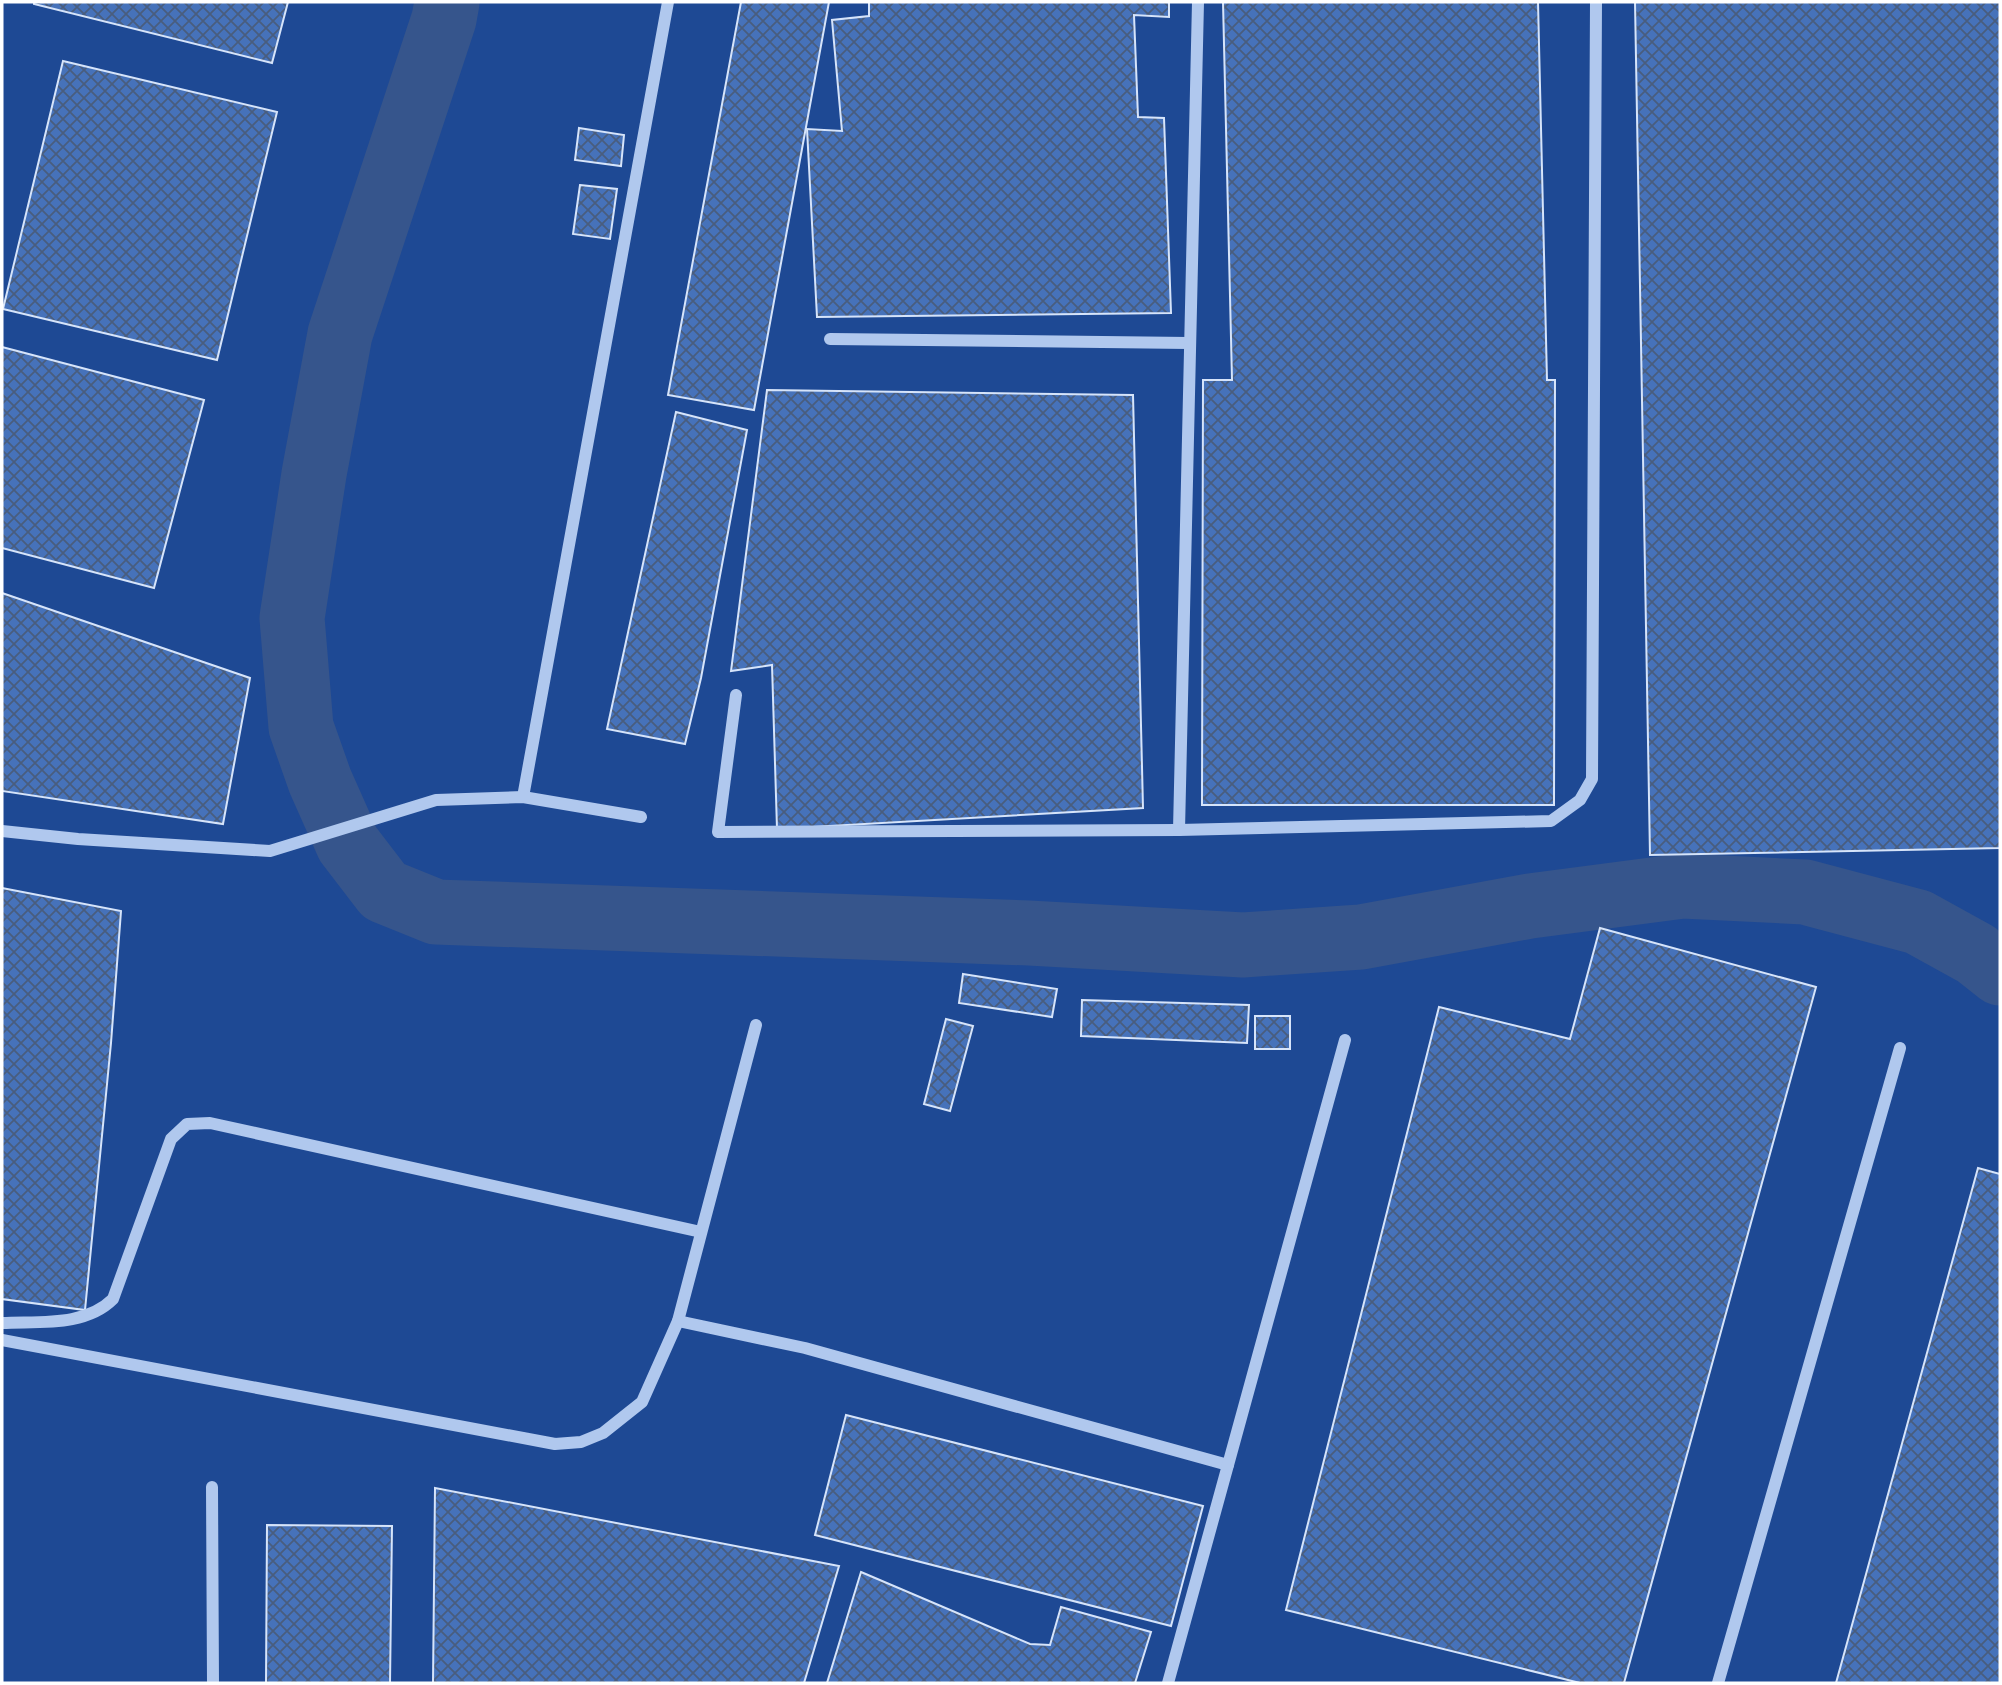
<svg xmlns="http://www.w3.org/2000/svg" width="2002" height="1685" font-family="'Work Sans',sans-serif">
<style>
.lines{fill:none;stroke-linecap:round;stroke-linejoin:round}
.river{stroke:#36558c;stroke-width:65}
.building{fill:url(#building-cross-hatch);stroke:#d6e4fa;stroke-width:2}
.minor{stroke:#b0c8ee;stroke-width:12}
</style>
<defs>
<pattern id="building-cross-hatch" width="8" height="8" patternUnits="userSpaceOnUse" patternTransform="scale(1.75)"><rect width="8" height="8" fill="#4672ba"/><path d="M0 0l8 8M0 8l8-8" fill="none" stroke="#495d7e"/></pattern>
</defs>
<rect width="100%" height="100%" fill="#1e4994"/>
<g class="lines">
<polyline class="river" points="447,2 444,19 340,334 314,474 292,618 301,727 320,781 348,844 384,891 436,912 1029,933 1243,945 1361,937 1530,906 1683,886 1805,892 1918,922 1976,954 2000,973"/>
</g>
<g class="building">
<polygon points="34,2 288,2 272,63 34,4"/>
<polygon points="741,2 829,2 754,410 668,395"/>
<polygon points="869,2 1169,2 1169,17 1134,15 1138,117 1164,118 1171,313 817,317 807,129 842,131 832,20 869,16"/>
<polygon points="1223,2 1538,2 1547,380 1555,380 1554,805 1202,805 1203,380 1232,380"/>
<polygon points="1635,2 2000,2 2000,848 1650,855"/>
<polygon points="63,61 277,112 217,360 3,309"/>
<polygon points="579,128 624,135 621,166 575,160"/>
<polygon points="580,185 617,189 610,239 573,234"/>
<polygon points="2,347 204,400 154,588 2,548"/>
<polygon points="767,390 1133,395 1143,808 777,829 772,665 731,671"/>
<polygon points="676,412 747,430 701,678 685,744 607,729"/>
<polygon points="2,593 250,678 223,824 2,791"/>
<polygon points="2,888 121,911 111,1043 85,1310 2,1299"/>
<polygon points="1600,928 1816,987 1624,1683 1580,1683 1286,1610 1439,1007 1570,1039"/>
<polygon points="963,974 1057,989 1052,1017 959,1003"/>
<polygon points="1082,1000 1249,1005 1247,1043 1081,1036"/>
<rect x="1255" y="1016" width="35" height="33"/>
<polygon points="946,1019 973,1026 950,1111 924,1104"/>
<polygon points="1978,1168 2000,1174 2000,1683 1836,1683"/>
<polygon points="846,1415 1203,1506 1171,1626 815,1535"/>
<polygon points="435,1488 839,1566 804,1683 433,1683"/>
<polygon points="267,1525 392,1526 390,1683 266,1683"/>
<polygon points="861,1572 1030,1644 1050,1645 1061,1607 1151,1632 1135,1683 827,1683"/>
</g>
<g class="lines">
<g class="minor">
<polyline points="830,339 1189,343"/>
<polyline points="736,695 718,832 1179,830 1551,821 1580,800 1592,779 1596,2"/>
<polyline points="523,797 668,2"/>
<polyline points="1179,830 1198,2"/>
<polyline points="2,831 78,839 270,851 436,800 523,797 641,817"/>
<polyline points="678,1321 805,1348 1228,1465"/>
<path d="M2,1323C39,1321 85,1327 113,1299L171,1139L187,1124L210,1123L701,1232"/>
<polyline points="2,1340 555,1444 581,1442 603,1433 642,1402 678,1321 756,1025"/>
<polyline points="212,1487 213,1683"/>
<polyline points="1168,1683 1345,1040"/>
<polyline points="1718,1683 1900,1048"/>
</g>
</g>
<rect width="2002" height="1685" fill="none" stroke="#ffffff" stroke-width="7"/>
</svg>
